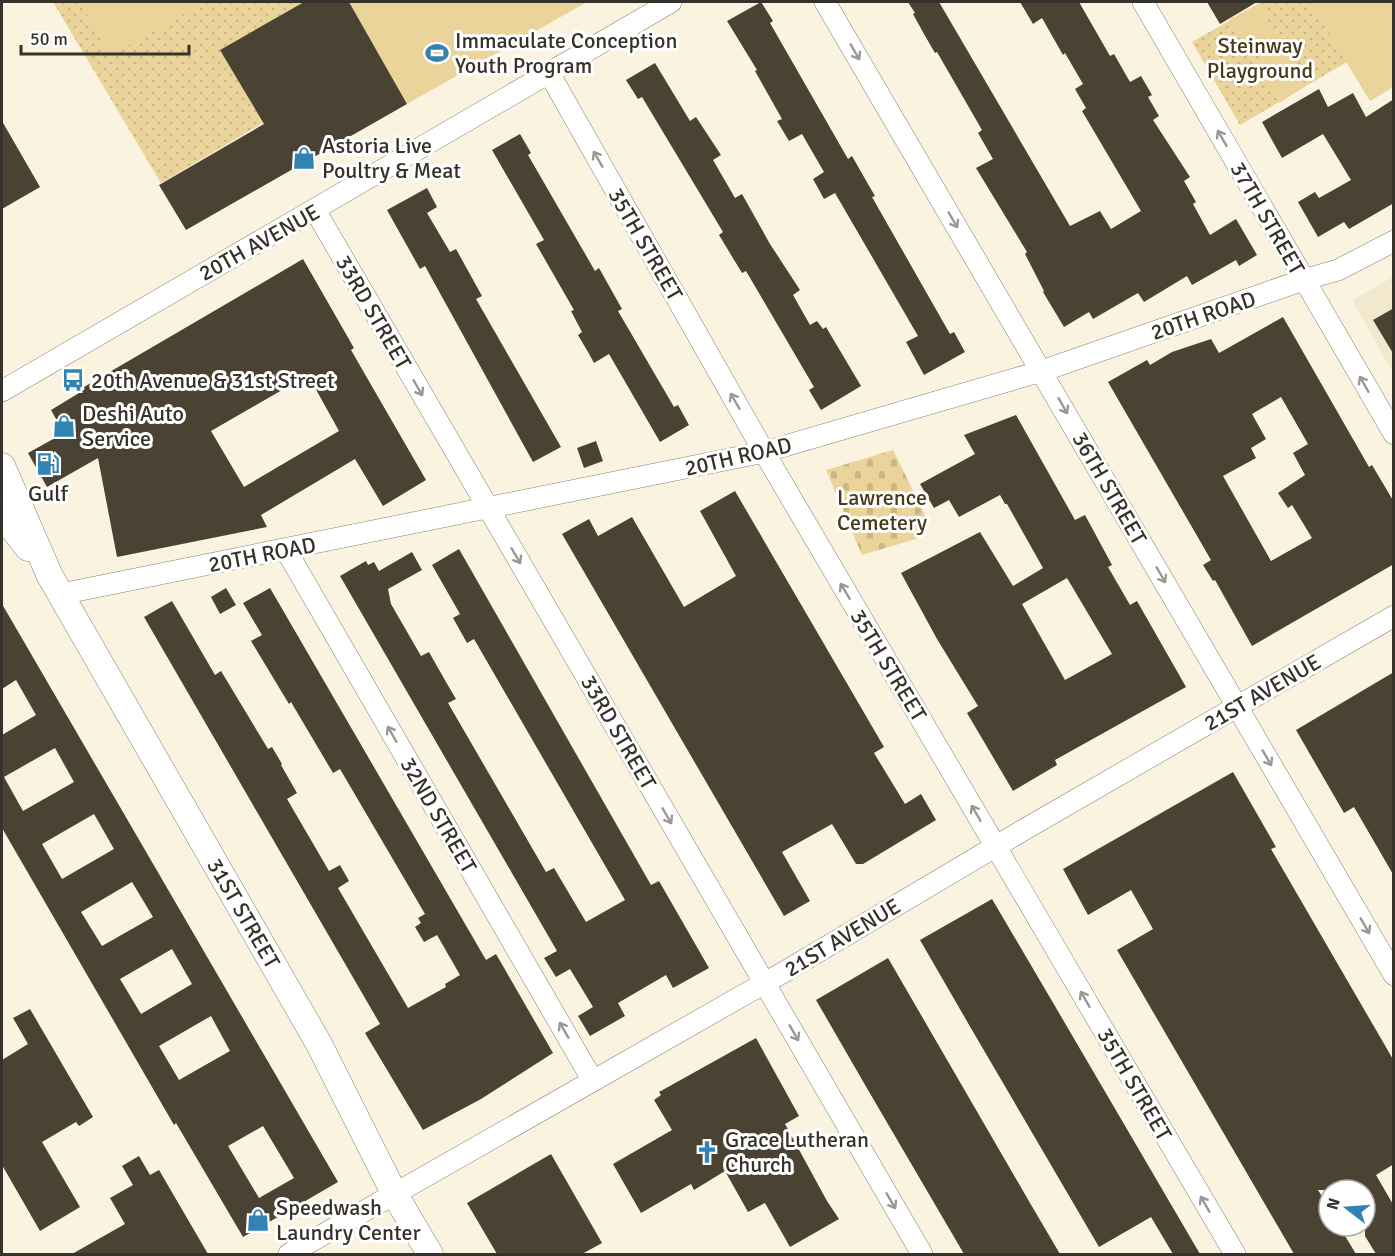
<svg xmlns="http://www.w3.org/2000/svg" width="1395" height="1256" font-family="Signika,sans-serif">
<style>
.built{fill:#f2e8ce}
.cemetery{fill:url(#cemetery-stones)}
.park{fill:url(#park-dots)}
.pitch{fill:#ebd49a}
.building{fill:#4a4334;fill-rule:evenodd}
.lines{fill:none;stroke-linecap:round;stroke-linejoin:round}
.minor-casing{stroke:#87806f;stroke-width:22}
.tertiary-casing{stroke:#87806f;stroke-width:27}
.minor{stroke:#fff;stroke-width:21}
.tertiary{stroke:#fff;stroke-width:26}
.oneway{stroke:#9a9895}
.labels{text-anchor:middle;stroke-width:6;stroke-linejoin:round;paint-order:stroke}
.poi-label{font-size:22px;fill:#35322b;stroke:#fff;text-anchor:start}
.park-label{font-size:22px;fill:#473a16;stroke:#fff}
.street-label{font-size:22px;fill:#35322b;stroke:#fff}
</style>
<defs>
<pattern id="cemetery-stones" width="16" height="16" patternUnits="userSpaceOnUse" patternTransform="scale(1.5)"><rect width="16" height="16" fill="#ebd49a"/><path d="M2 7V4a2 2 0 0 1 4 0v3zM10 15v-3a2 2 0 0 1 4 0v3z" fill="#cab685"/></pattern>
<pattern id="park-dots" width="8" height="8" patternUnits="userSpaceOnUse" patternTransform="scale(1.5)"><rect width="8" height="8" fill="#ebd49a"/><path d="M2 2h.1M6 6h.1" fill="none" stroke="#cab685" stroke-width="1.8" stroke-linecap="round"/></pattern>
</defs>
<rect width="100%" height="100%" fill="#faf3e0"/>
<polygon class="built" points="1393,277 1393,373 1352,300"/>
<polygon class="cemetery" points="893,450 927,519 916,539 862,555 826,470"/>
<g class="park">
<polygon points="53,2 304,2 221,50 263,123 161,183"/>
<polygon points="1262,2 1393,2 1393,87 1370,101 1347,62 1240,125 1192,42"/>
</g>
<g class="pitch">
<polygon points="80,2 205,2 110,56"/>
<polygon points="349,2 587,2 407,104"/>
<polygon points="1310,2 1393,2 1393,87 1370,101"/>
<polygon points="1258,4 1280,42 1252,57 1230,19"/>
<polygon points="1283,48 1306,86 1279,103 1255,65"/>
</g>
<g class="building">
<polygon points="304,2 349,2 407,104 186,230 159,185 264,124 220,50"/>
<polygon points="761,2 773,21 770,23 848,159 852,156 868,184 875,196 872,197 950,334 954,332 965,352 924,375 906,342 918,336 835,193 824,199 813,179 824,172 802,134 789,141 777,121 782,119 755,71 757,70 727,21"/>
<polygon points="908,2 939,2 1070,226 1100,211 1111,229 1141,211 1082,111 1086,108 1075,89 1083,84 1065,53 1063,55 1042,18 1033,24 1020,2 1079,2 1110,56 1114,54 1130,82 1141,76 1152,95 1148,97 1159,116 1153,120 1190,177 1184,181 1196,202 1193,204 1210,235 1236,219 1257,255 1239,266 1236,260 1192,285 1187,276 1144,302 1138,293 1093,319 1089,312 1064,327 1043,292 1044,291 1025,254 1027,252 976,168 993,159 978,133 982,130 937,52 935,53 924,34 913,14 915,13"/>
<polygon points="1207,2 1257,2 1220,24"/>
<polygon points="655,63 690,121 696,117 721,155 713,160 735,198 742,194 770,244 800,290 793,295 810,325 817,321 823,329 826,327 861,386 821,410 809,390 814,387 746,271 742,273 719,235 723,232 642,97 638,99 626,80"/>
<polygon points="1319,89 1328,107 1353,93 1366,117 1394,99 1394,203 1349,229 1344,222 1318,237 1298,202 1315,192 1319,198 1351,180 1323,134 1282,158 1262,122"/>
<polygon points="2,121 40,187 2,209"/>
<polygon points="520,134 531,153 528,155 595,271 599,268 622,309 618,311 674,407 678,405 689,425 660,442 609,354 594,363 588,352 578,335 582,332 571,311 574,310 536,244 544,240 492,150"/>
<polygon points="427,188 437,207 427,213 450,252 456,249 482,296 476,299 561,447 533,462 425,266 420,269 387,210"/>
<path d="M303,259L354,348L351,350L426,480L383,506L355,459L261,515L267,527L117,557L98,458L47,487L28,453L64,433L51,410L84,390V387ZM308,375L339,431L244,487L211,431Z"/>
<polygon points="1394,308 1394,355 1373,320"/>
<path d="M1283,317L1369,467L1372,465L1394,502V564L1252,646L1215,580L1213,581L1203,565L1211,560L1108,382L1147,360L1150,365L1172,352L1211,339L1219,353ZM1281,397L1308,444L1293,453L1305,475L1278,493L1288,508L1292,505L1312,538L1271,561L1223,476L1256,458L1251,448L1266,439L1252,414Z"/>
<path d="M1016,415L1075,520L1085,515L1112,565L1108,567L1130,605L1137,601L1186,687L1055,760L1057,765L1013,791L967,713L978,706L937,639L901,573L980,532L1013,586L1043,568L1007,504H1005L1000,495L959,517L949,500L934,508L920,484L975,454L964,435ZM1067,578L1112,654L1065,680L1022,604Z"/>
<polygon points="596,441 603,461 584,468 577,448"/>
<polygon points="735,491 884,747 874,753 905,804 921,794 936,820 863,864 856,864 832,824 782,852 810,901 784,916 562,534 589,519 598,536 632,517 684,607 736,576 700,511"/>
<polygon points="459,549 651,885 659,881 709,968 673,988 666,975 618,1003 625,1016 590,1036 578,1016 593,1007 570,969 556,977 544,958 557,951 340,576 366,561 368,565 374,562 379,571 412,552 422,570 388,589 391,604 421,656 429,652 446,682 456,699 448,703 546,872 554,868 586,922 625,900 474,639 467,643 453,618 460,614 432,565"/>
<polygon points="226,588 236,605 220,614 211,597"/>
<polygon points="270,588 486,960 496,954 553,1053 481,1099 423,1130 365,1033 380,1024 144,617 172,601 215,675 221,671 268,749 272,747 282,764 281,765 297,793 287,799 329,871 340,865 349,881 338,888 408,1008 446,987 445,984 460,975 437,935 424,942 415,927 421,923 418,918 425,914 340,769 333,773 291,702 289,704 251,641 262,635 243,603"/>
<path d="M2,604L338,1182L243,1237L176,1123L174,1125L2,828V735L36,715L16,680L2,689ZM55,748L74,782L23,811L4,777ZM94,814L114,849L62,879L42,844ZM132,882L153,917L102,946L81,912ZM172,949L192,984L141,1014L120,979ZM211,1016L230,1051L179,1080L159,1046ZM263,1126L294,1178L259,1198L228,1146Z"/>
<polygon points="1394,672 1394,876 1354,807 1344,813 1296,730"/>
<polygon points="1233,772 1276,847 1271,849 1394,1061 1394,1164 1376,1175 1394,1206 1394,1254 1376,1254 1365,1236 1365,1190 1318,1190 1329,1208 1329,1226 1339,1226 1356,1254 1294,1254 1117,950 1153,929 1131,890 1088,915 1063,869"/>
<polygon points="992,899 1052,1001 1200,1254 1173,1254 1151,1217 1099,1247 972,1030 920,940"/>
<polygon points="888,958 1030,1203 1060,1254 964,1254 868,1090 816,1000"/>
<polygon points="30,1009 93,1117 79,1126 76,1122 42,1142 80,1207 40,1231 2,1165 2,1060 28,1044 13,1018"/>
<polygon points="756,1038 799,1116 785,1124 827,1201 839,1219 790,1247 765,1203 748,1212 725,1171 694,1190 691,1184 641,1213 613,1164 672,1130 654,1100 661,1095 659,1092"/>
<polygon points="551,1154 602,1243 582,1254 497,1254 467,1203"/>
<polygon points="139,1156 150,1175 159,1170 208,1254 72,1254 125,1224 110,1198 133,1185 122,1166"/>
</g>
<g class="lines">
<g class="minor-casing">
<g id="minor">
<polyline points="825,2 1394,975"/>
<polyline points="1143,2 1394,434"/>
<polyline points="549,73 764,452 1235,1254"/>
<polyline points="315,210 922,1254"/>
<polyline points="2,391 671,2"/>
<polyline points="286,550 593,1081"/>
<polyline points="61,594 764,452 1042,371 1303,280 1338,270 1394,241"/>
<polyline points="289,1254 784,972 1020,832 1394,616"/>
</g>
</g>
<g class="tertiary-casing">
<g id="tertiary">
<polyline points="2,466 50,576 319,1044 394,1193 430,1254"/>
<polyline points="2,515 28,548"/>
</g>
</g>
<use href="#minor" class="minor"/>
<use href="#tertiary" class="tertiary"/>
</g>
<defs><path id="oneway-shaft" d="M-6 0H5M1.5-3L5.5 0L1.5 3" fill="none" stroke-width="1.6" stroke-linecap="round" stroke-linejoin="round" transform="scale(1.5)"/></defs>
<g class="oneway">
<use href="#oneway-shaft" transform="translate(855 52) rotate(60)"/>
<use href="#oneway-shaft" transform="translate(1222 138) rotate(-120)"/>
<use href="#oneway-shaft" transform="translate(598 159) rotate(-120)"/>
<use href="#oneway-shaft" transform="translate(953 220) rotate(60)"/>
<use href="#oneway-shaft" transform="translate(1364 384) rotate(-120)"/>
<use href="#oneway-shaft" transform="translate(418 388) rotate(60)"/>
<use href="#oneway-shaft" transform="translate(735 401) rotate(-120)"/>
<use href="#oneway-shaft" transform="translate(1063 406) rotate(60)"/>
<use href="#oneway-shaft" transform="translate(516 556) rotate(60)"/>
<use href="#oneway-shaft" transform="translate(1161 575) rotate(60)"/>
<use href="#oneway-shaft" transform="translate(845 591) rotate(-121)"/>
<use href="#oneway-shaft" transform="translate(392 734) rotate(-120)"/>
<use href="#oneway-shaft" transform="translate(1267 758) rotate(60)"/>
<use href="#oneway-shaft" transform="translate(976 813) rotate(-120)"/>
<use href="#oneway-shaft" transform="translate(667 816) rotate(60)"/>
<use href="#oneway-shaft" transform="translate(1365 926) rotate(60)"/>
<use href="#oneway-shaft" transform="translate(1085 999) rotate(-120)"/>
<use href="#oneway-shaft" transform="translate(564 1030) rotate(-120)"/>
<use href="#oneway-shaft" transform="translate(794 1033) rotate(60)"/>
<use href="#oneway-shaft" transform="translate(891 1201) rotate(60)"/>
<use href="#oneway-shaft" transform="translate(1205 1204) rotate(-120)"/>
</g>
<defs>
<g id="stadium-bare" transform="scale(1.8)"><path d="M0-5a6.5 5 0 1 0 0 10a6.5 5 0 1 0 0-10ZM-3.5-1.8h7v3.6h-7Z" fill="#3183b3" stroke="#fff" stroke-width="2.5" paint-order="stroke"/></g>
<g id="shop-bare" transform="scale(1.8)"><path d="M-5-2.5h2.3a2.7 3.5 0 0 1 5.4 0H5L5.5 6h-11ZM-1.5-2.5h3a1.5 2.3 0 0 0-3 0Z" fill="#3183b3" stroke="#fff" stroke-width="2.5" paint-order="stroke"/></g>
<g id="bus-bare" transform="scale(1.8)"><path d="M-5-6H5V4H4V6H2V4H-2V6H-4V4H-5ZM-3.5-4V0h7V-4ZM-3.5 1.2v1.5H-2V1.2ZM2 1.2v1.5H3.5V1.2Z" fill="#3183b3" stroke="#fff" stroke-width="2.5" paint-order="stroke"/></g>
<g id="fuel-bare" transform="scale(1.8)"><path d="M-5.5-6h7V0h2V4h1.3V-2.5L3-4.5l.8-.8L6-3V5H2.5V1h-1V6h-7ZM-4.2-4.7v3.2H.2V-4.7Z" fill="#3183b3" stroke="#fff" stroke-width="2.5" paint-order="stroke"/></g>
<g id="church-bare" transform="scale(1.8)"><path d="M-1.2-6h2.4v3.5h3.3v2.4h-3.3V6h-2.4V-.1h-3.3v-2.4h3.3Z" fill="#3183b3" stroke="#fff" stroke-width="2.5" paint-order="stroke"/></g>
</defs>
<g fill-rule="evenodd">
<use href="#stadium-bare" x="437" y="53"/>
<use href="#shop-bare" x="304" y="158"/>
<use href="#bus-bare" x="73" y="380"/>
<use href="#shop-bare" x="64" y="426"/>
<use href="#fuel-bare" x="48" y="464"/>
<use href="#church-bare" x="707" y="1152"/>
<use href="#shop-bare" x="258" y="1220"/>
</g>
<g class="labels">
<g class="poi-label">
<text x="455" y="48">Immaculate Conception<tspan x="455" dy="25">Youth Program</tspan></text>
<text x="322" y="153">Astoria Live<tspan x="322" dy="25">Poultry &amp; Meat</tspan></text>
<text x="91" y="388">20th Avenue &amp; 31st Street</text>
<text x="82" y="421">Deshi Auto<tspan x="82" dy="25">Service</tspan></text>
<text x="48" y="501" text-anchor="middle">Gulf</text>
<text x="725" y="1147">Grace Lutheran<tspan x="725" dy="25">Church</tspan></text>
<text x="276" y="1215">Speedwash<tspan x="276" dy="25">Laundry Center</tspan></text>
</g>
<g class="park-label">
<text x="1260" y="53">Steinway<tspan x="1260" dy="25">Playground</tspan></text>
<text x="882" y="505">Lawrence<tspan x="882" dy="25">Cemetery</tspan></text>
</g>
<g class="street-label">
<text transform="translate(1268 218) rotate(60)" y="8">37TH STREET</text>
<text transform="translate(259 242) rotate(-29)" y="8">20TH AVENUE</text>
<text transform="translate(646 244) rotate(60)" y="8">35TH STREET</text>
<text transform="translate(374 312) rotate(60)" y="8">33RD STREET</text>
<text transform="translate(1203 315) rotate(-19)" y="8">20TH ROAD</text>
<text transform="translate(738 456) rotate(-13)" y="8">20TH ROAD</text>
<text transform="translate(1110 488) rotate(60)" y="8">36TH STREET</text>
<text transform="translate(262 554) rotate(-11)" y="8">20TH ROAD</text>
<text transform="translate(889 665) rotate(59)" y="8">35TH STREET</text>
<text transform="translate(1262 692) rotate(-30)" y="8">21ST AVENUE</text>
<text transform="translate(619 732) rotate(60)" y="8">33RD STREET</text>
<text transform="translate(439 815) rotate(60)" y="8">32ND STREET</text>
<text transform="translate(244 913) rotate(60)" y="8">31ST STREET</text>
<text transform="translate(842 937) rotate(-31)" y="8">21ST AVENUE</text>
<text transform="translate(1135 1084) rotate(60)" y="8">35TH STREET</text>
</g>
</g>
<rect width="1395" height="1256" fill="none" stroke="#35322b" stroke-width="6"/>
<g transform="translate(1347 1208) rotate(287)"><circle r="28" fill="#ffffff" stroke="#aeadaa" stroke-width="1.5"/>
<path d="M0-4.5L10 22L0 15L-10 22Z" fill="#3183b3"/>
<text y="-9" font-size="16" font-weight="bold" text-anchor="middle" fill="#35322b">N</text>
</g>
<path d="M21 45v9h168v-9" fill="none" stroke="#35322b" stroke-width="3"/>
<text x="30" y="45" font-size="18" fill="#35322b" stroke="#ffffff" stroke-width="4.5" paint-order="stroke">50 m</text>
</svg>
